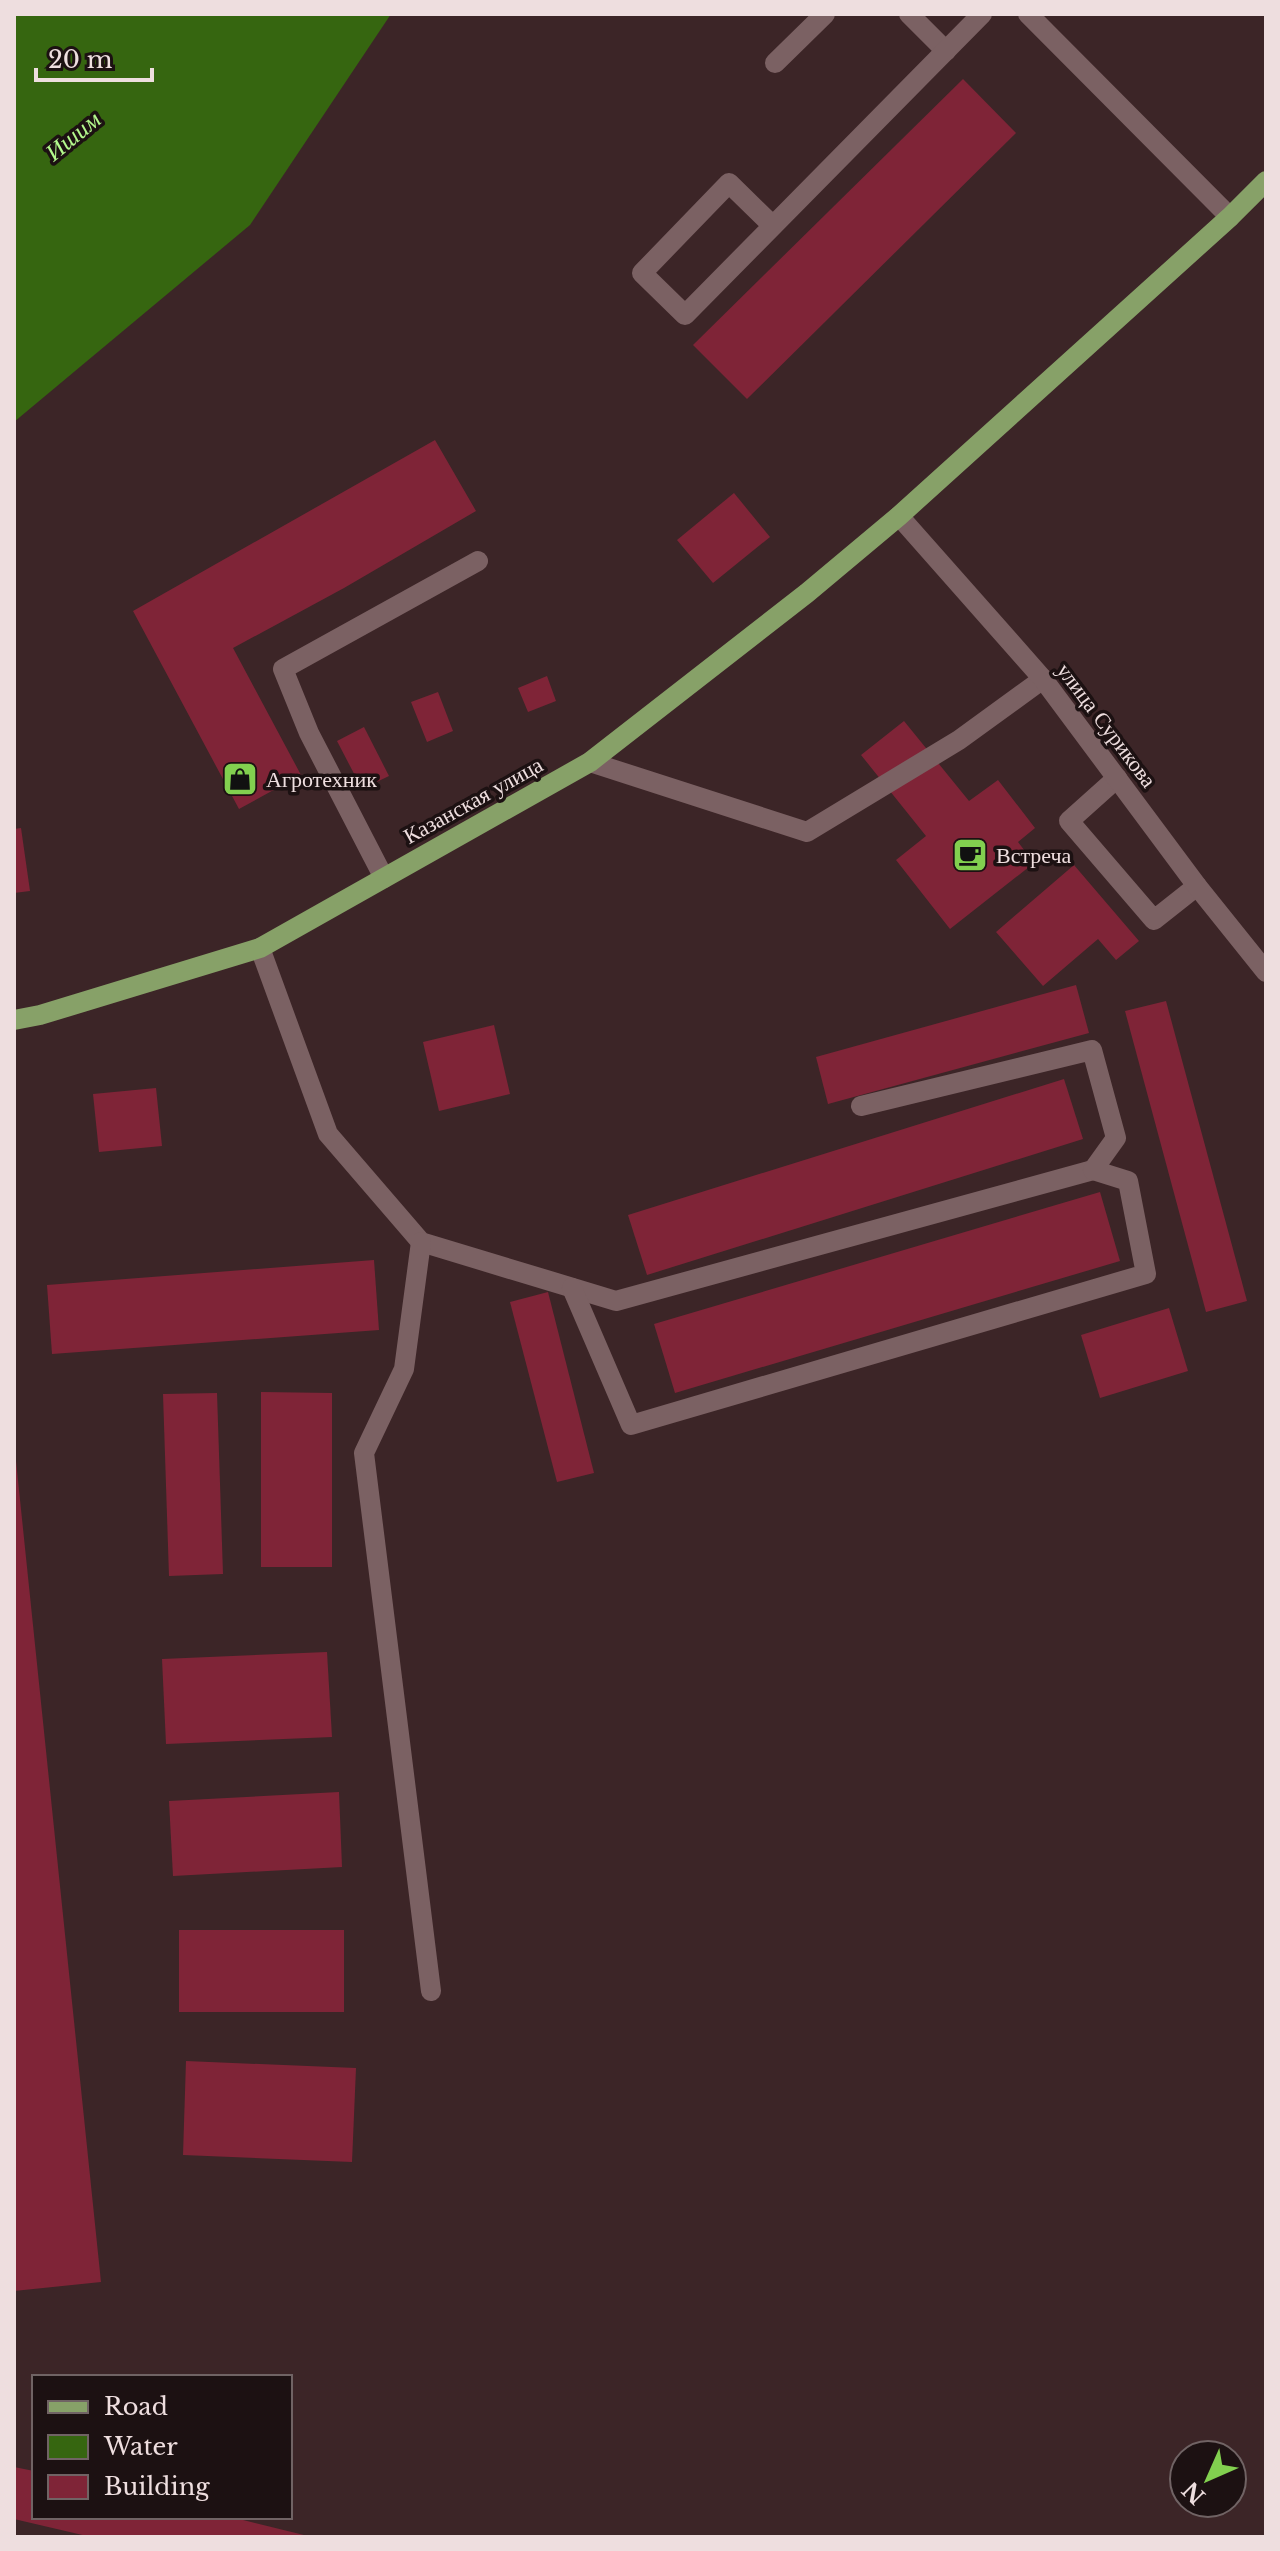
<svg xmlns="http://www.w3.org/2000/svg" width="1280" height="2551" font-family="'Libre Baskerville',serif">
<style>
.water{fill:#366610}
.building{fill:#7f2437}
.lines{fill:none;stroke-linecap:round;stroke-linejoin:round}
.service{stroke:#7b6163;stroke-width:20}
.secondary{stroke:#7b6163;stroke-width:20}
.primary{stroke:#87a168;stroke-width:20}
.labels{text-anchor:middle;stroke-width:7;stroke-linejoin:round;paint-order:stroke}
.street-label{font-size:22px;fill:#eededf;stroke:#1c1112}
.poi-label{font-size:22px;fill:#eededf;stroke:#1c1112;text-anchor:start}
.water-label{font-size:24px;font-style:italic;fill:#b4f98d;stroke:#1c1112}
</style>
<rect width="100%" height="100%" fill="#3c2527"/>
<polygon class="water" points="14,14 391,14 250,225 14,422"/>
<g class="building">
<polygon points="963,79 1016,133 747,399 693,345"/>
<polygon points="435,440 476,511 344,588 233,648 301,775 239,809 133,611"/>
<polygon points="734,493 770,537 713,583 677,540"/>
<polygon points="547,676 556,701 528,712 518,688"/>
<polygon points="438,692 453,731 427,742 411,702"/>
<polygon points="904,721 969,801 998,780 1035,828 1018,842 1034,863 950,929 896,860 926,836 861,755"/>
<polygon points="364,727 389,776 362,789 337,741"/>
<polygon points="21,828 30,891 14,893 14,829"/>
<polygon points="1074,865 1139,941 1116,960 1098,939 1043,986 996,932"/>
<polygon points="1076,985 1089,1033 828,1104 816,1057"/>
<polygon points="1166,1001 1247,1301 1206,1312 1125,1011"/>
<polygon points="494,1025 510,1094 439,1111 423,1042"/>
<polygon points="1064,1079 1083,1139 647,1275 628,1215"/>
<polygon points="156,1088 162,1146 99,1152 93,1094"/>
<polygon points="1100,1192 1120,1261 675,1393 654,1324"/>
<polygon points="374,1260 379,1330 52,1354 47,1285"/>
<polygon points="548,1292 594,1473 557,1482 510,1302"/>
<polygon points="1169,1308 1188,1371 1100,1398 1081,1335"/>
<polygon points="261,1392 332,1393 332,1567 261,1567"/>
<polygon points="217,1393 223,1574 169,1576 163,1394"/>
<polygon points="14,1461 16,1461 101,2282 14,2291"/>
<polygon points="327,1652 332,1737 166,1744 162,1659"/>
<polygon points="339,1792 342,1867 173,1876 169,1801"/>
<rect x="179" y="1930" width="165" height="82"/>
<polygon points="186,2061 356,2068 352,2162 183,2155"/>
<polygon points="14,2467 34,2471 34,2517 231,2517 312,2537 91,2537 14,2519"/>
</g>
<g class="lines">
<g class="service">
<polyline points="909,14 946,51"/>
<polyline points="1028,14 1230,217"/>
<polyline points="775,63 825,14"/>
<path d="M773,226L729,183L642,273L685,315C784,214 883,114 982,14"/>
<polyline points="590,762 807,832 959,740 1043,679"/>
<polyline points="1117,778 1069,821 1154,920 1197,886"/>
<polyline points="384,878 309,733 283,669 478,561"/>
<polyline points="260,948 328,1134 421,1242 616,1301 1093,1170"/>
<polyline points="421,1242 404,1369 364,1453 431,1991"/>
<polyline points="572,1288 631,1425 1146,1274 1128,1181 1093,1170 1116,1138 1092,1050 861,1106"/>
</g>
<polyline class="secondary" points="899,516 1043,679 1197,886 1266,972"/>
<polyline class="primary" points="14,1020 40,1015 260,948 590,762 807,593 899,516 1230,217 1266,181"/>
</g>
<defs>
<g id="shop-square" transform="scale(1.8)"><rect x="-9" y="-9" width="18" height="18" rx="4" fill="#82d04f" stroke="#1c1112"/><path d="M-5-2.5h2.3a2.7 3.5 0 0 1 5.4 0H5L5.5 6h-11ZM-1.5-2.5h3a1.5 2.3 0 0 0-3 0Z" fill="#111"/></g>
<g id="cafe-square" transform="scale(1.8)"><rect x="-9" y="-9" width="18" height="18" rx="4" fill="#82d04f" stroke="#1c1112"/><path d="M-5.5-4.5H6V0H3Q3 3.5 0 3.5H-2.5Q-5.5 3.5-5.5 0ZM3-3.2v2h1.7v-2ZM-6 4.5H4V6H-6Z" fill="#111"/></g>
</defs>
<g fill-rule="evenodd">
<use href="#shop-square" x="240" y="779"/>
<use href="#cafe-square" x="970" y="855"/>
</g>
<g class="labels">
<g class="street-label">
<text transform="translate(1107 725) rotate(53)" y="8">улица Сурикова</text>
<text transform="translate(473 800) rotate(-29)" y="8">Казанская улица</text>
</g>
<g class="poi-label">
<text x="266" y="787">Агротехник</text>
<text x="996" y="863">Встреча</text>
</g>
<g class="water-label">
<text transform="translate(73 136) rotate(-39)" y="8">Ишим</text>
</g>
</g>
<rect width="1280" height="2551" fill="none" stroke="#eededf" stroke-width="32"/>
<rect x="32" y="2375" width="260" height="144" fill="#1c1112" stroke="#706364" stroke-width="2"/>
<rect x="48" y="2401" width="40" height="12" fill="#87a168" stroke="#706364" stroke-width="2"/>
<text x="104" y="2415" font-size="24" fill="#eededf">Road</text>
<rect x="48" y="2435" width="40" height="24" fill="#366610" stroke="#706364" stroke-width="2"/>
<text x="104" y="2455" font-size="24" fill="#eededf">Water</text>
<rect x="48" y="2475" width="40" height="24" fill="#7f2437" stroke="#706364" stroke-width="2"/>
<text x="104" y="2495" font-size="24" fill="#eededf">Building</text>
<g transform="translate(1208 2479) rotate(225)"><circle r="38" fill="#1c1112" stroke="#706364" stroke-width="2"/>
<path d="M0-6L14 30L0 20L-14 30Z" fill="#82d04f"/>
<text y="-12" font-size="22" font-weight="bold" text-anchor="middle" fill="#eededf">N</text>
</g>
<path d="M36 68v12h116v-12" fill="none" stroke="#eededf" stroke-width="4"/>
<text x="48" y="68" font-size="24" fill="#eededf" stroke="#1c1112" stroke-width="6" paint-order="stroke">20 m</text>
</svg>
